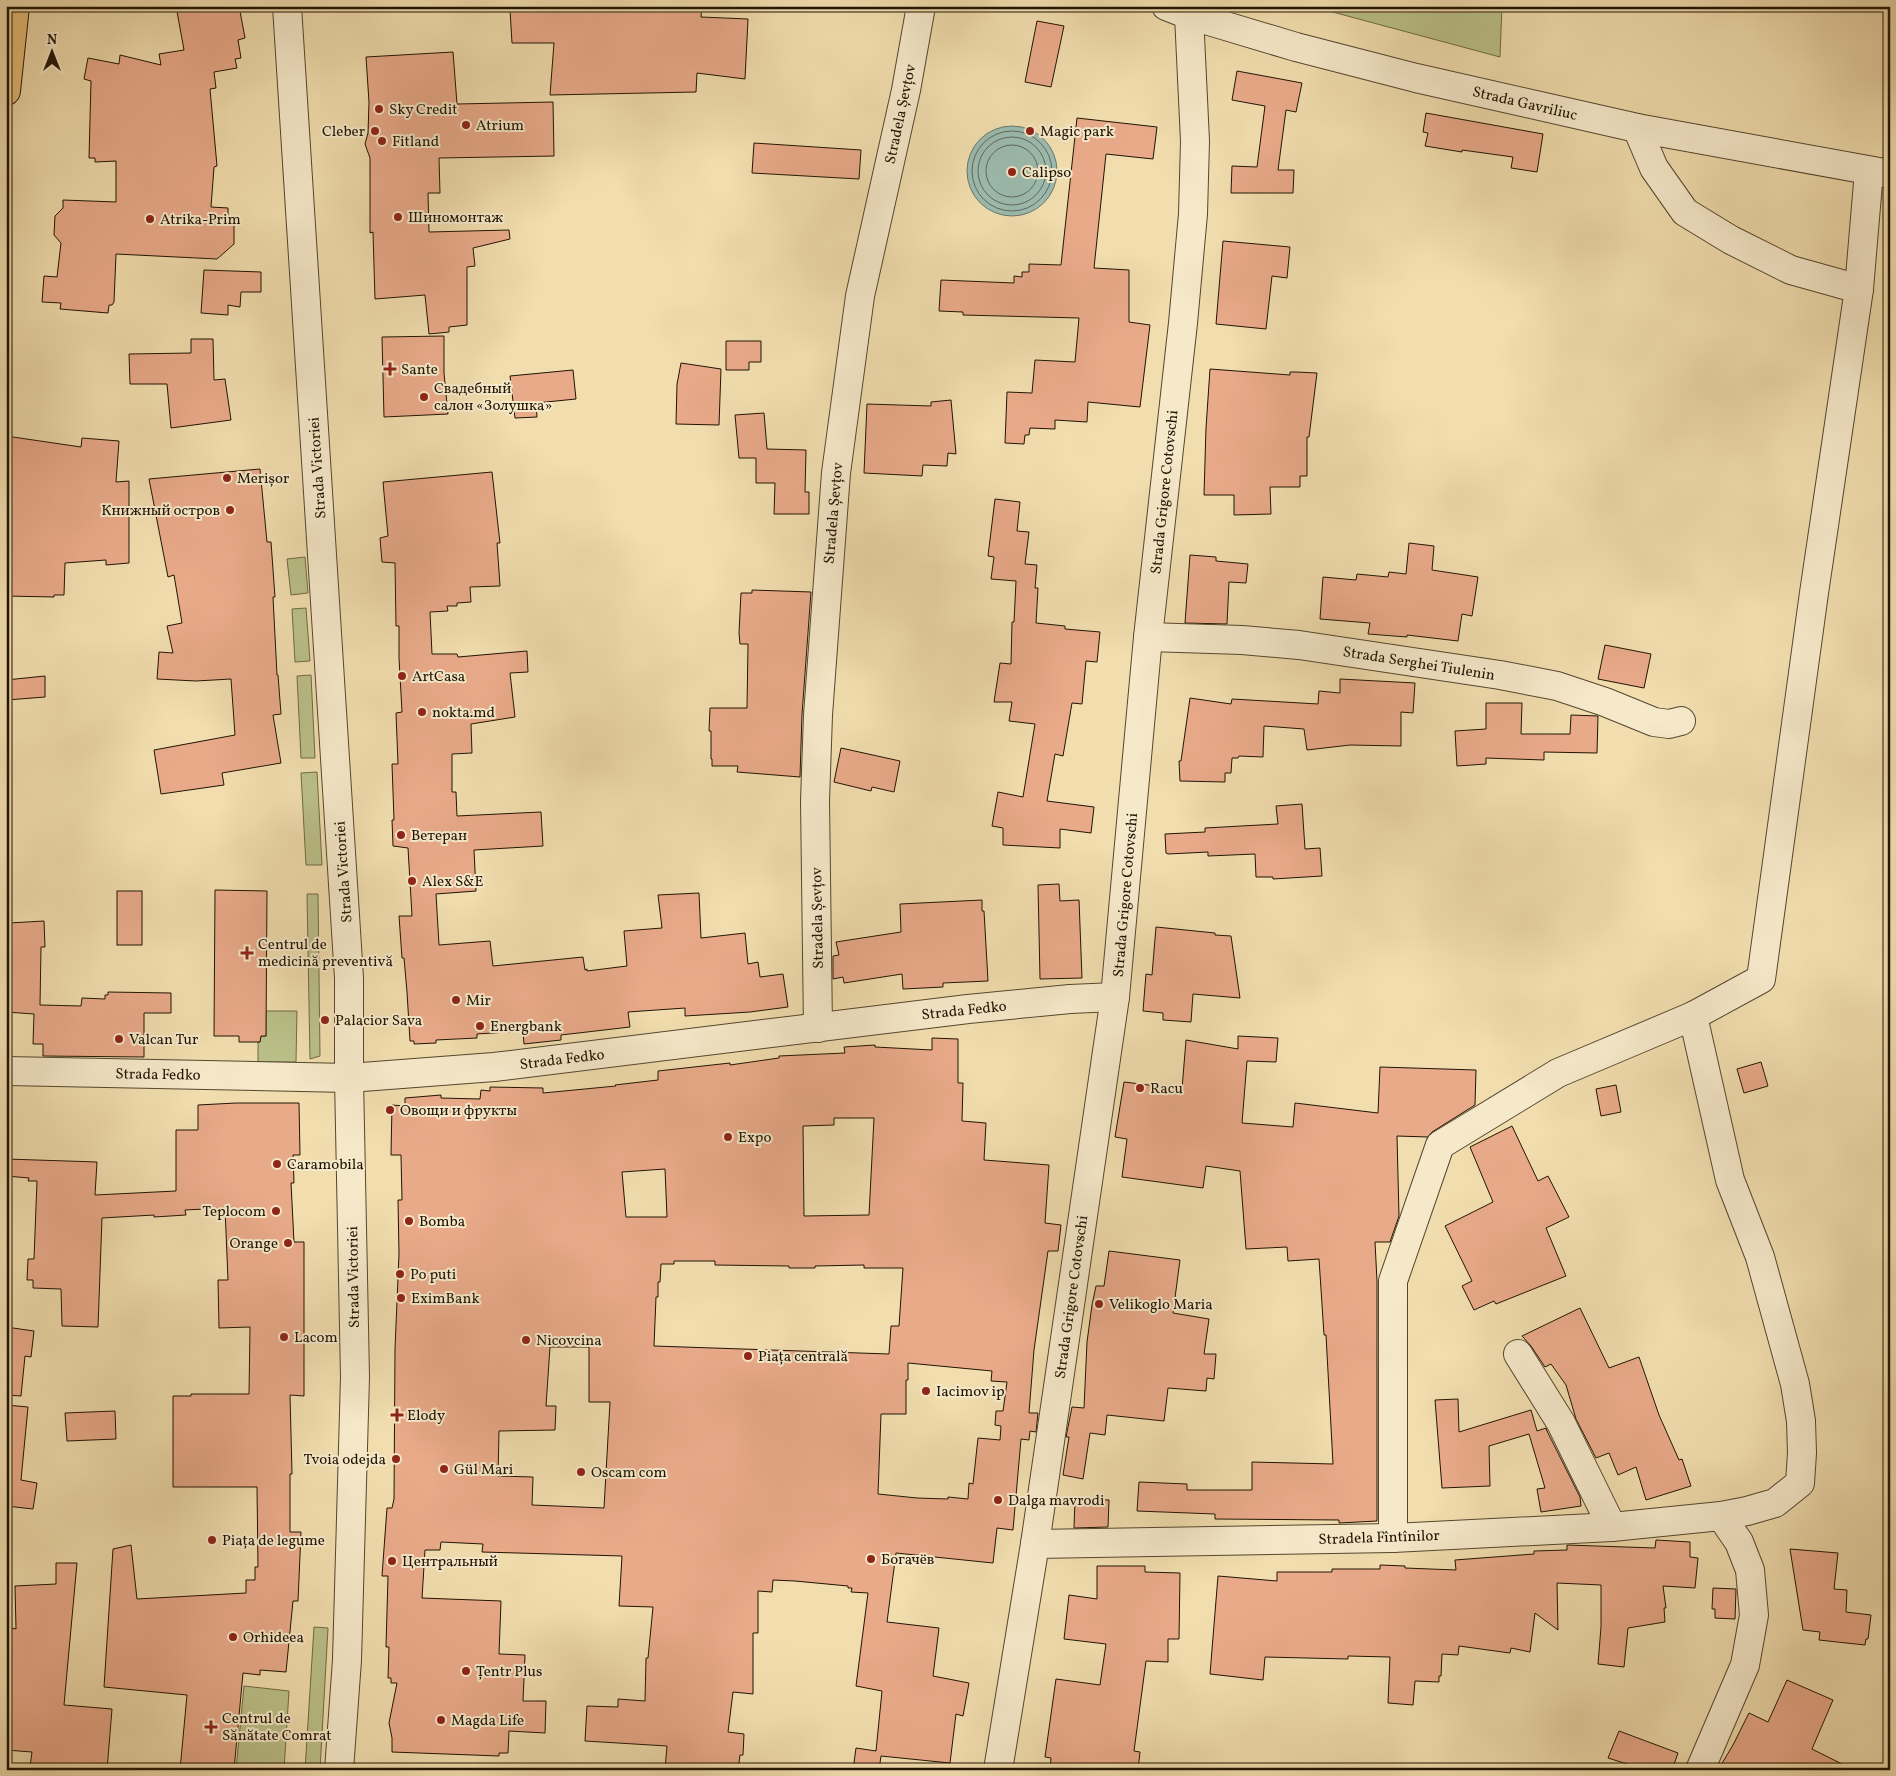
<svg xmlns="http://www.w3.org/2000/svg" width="1896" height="1776" font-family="Vollkorn,serif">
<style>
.green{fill:#bbc089;stroke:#6e6a46}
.water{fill:#9bbbaf;stroke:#6a786a}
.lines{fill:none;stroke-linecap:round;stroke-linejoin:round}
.shore{stroke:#5e6859;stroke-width:1}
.building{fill:#e9aa8a;stroke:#201403;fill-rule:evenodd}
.minor-casing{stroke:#54462e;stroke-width:30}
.major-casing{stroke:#201403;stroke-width:30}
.minor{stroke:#f6e9ca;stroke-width:28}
.major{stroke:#e8be77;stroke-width:28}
.poi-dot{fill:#8f2418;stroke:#f6e9ca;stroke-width:2}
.labels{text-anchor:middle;stroke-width:4;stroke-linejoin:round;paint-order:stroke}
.street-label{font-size:15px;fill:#201403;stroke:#f6e9ca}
.poi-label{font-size:15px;fill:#201403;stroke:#f6e9ca;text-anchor:start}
</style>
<rect width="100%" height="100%" fill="#f1ddae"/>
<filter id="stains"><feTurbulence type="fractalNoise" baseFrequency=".004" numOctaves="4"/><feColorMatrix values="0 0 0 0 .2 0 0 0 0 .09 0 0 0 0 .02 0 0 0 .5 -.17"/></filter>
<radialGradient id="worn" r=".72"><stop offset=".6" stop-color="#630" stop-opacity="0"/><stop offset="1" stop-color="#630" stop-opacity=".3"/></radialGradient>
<g class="green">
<polygon points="1314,6 1502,6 1500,57 1314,7"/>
<polygon points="305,557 308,593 291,595 287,559"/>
<polygon points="306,608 310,661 295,662 292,609"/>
<polygon points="311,675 315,758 301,758 297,676"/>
<polygon points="317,772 322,865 306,865 301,773"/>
<polygon points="307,894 318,894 320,1056 310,1059"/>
<polygon points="266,1011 297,1011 296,1062 258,1062 258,1042 260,1042 261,1036 266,1036"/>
<polygon points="314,1627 328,1628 320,1770 305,1770"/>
<polygon points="244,1686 289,1691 284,1770 236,1770"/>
</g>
<circle class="water" cx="1012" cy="171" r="45"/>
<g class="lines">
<g class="shore">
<circle cx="1012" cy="171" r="40"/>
<circle cx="1012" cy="171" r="34"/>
<circle cx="1012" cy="171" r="26"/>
</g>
</g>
<g class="building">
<polygon points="176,6 239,6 245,38 238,40 241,58 235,59 237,68 214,72 216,88 210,89 217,166 214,167 211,207 228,208 228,217 234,224 234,244 217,259 116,254 114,302 112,305 109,305 108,313 60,309 61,303 42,302 44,276 57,277 61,243 54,235 55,216 63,208 63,200 116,202 116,161 95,162 95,158 89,158 91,81 84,79 88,58 119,64 120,55 161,65 159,54 184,50"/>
<polygon points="556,6 702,6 701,17 748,19 745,79 697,73 696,92 550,95 554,43 512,43 510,10 556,8"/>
<polygon points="1037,21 1064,26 1051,87 1025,82"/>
<polygon points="453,52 457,104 553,102 554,156 439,158 440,193 428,193 429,232 509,230 510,239 473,248 475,266 467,267 467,325 449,327 449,332 429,334 425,295 375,299 373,232 370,233 370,158 365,144 368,133 369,102 366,57"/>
<polygon points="1237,71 1302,83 1296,112 1286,110 1278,170 1294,170 1293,193 1231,193 1232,166 1257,167 1265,106 1232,100"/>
<polygon points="1426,113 1543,134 1537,172 1511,168 1513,157 1462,150 1462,152 1425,146 1428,133 1423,132"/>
<polygon points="1077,118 1157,127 1153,159 1106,154 1094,268 1129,270 1129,322 1150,325 1140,407 1088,402 1087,422 1055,420 1055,429 1030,428 1029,435 1025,435 1024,444 1005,443 1007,392 1032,393 1035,360 1075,362 1079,318 963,315 963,312 939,311 941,280 1014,283 1014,276 1022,277 1022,272 1029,272 1029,264 1061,265"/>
<polygon points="754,143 861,150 859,179 752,173"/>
<polygon points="1223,241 1290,247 1287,278 1272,276 1266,329 1216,324"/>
<polygon points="204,270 261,272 261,292 241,292 240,307 228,305 228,315 201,313"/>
<polygon points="444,336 444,373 448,414 384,417 382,337"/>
<polygon points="191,339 213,339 214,380 225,379 231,420 171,428 167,384 130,384 129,354 191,353"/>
<polygon points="726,341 761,341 761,362 749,362 749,370 726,370"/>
<polygon points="681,363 721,369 719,425 676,424 677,384"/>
<polygon points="1210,369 1290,375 1290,372 1296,372 1317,373 1309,437 1307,437 1307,476 1300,476 1300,487 1270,487 1271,514 1234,515 1234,495 1204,495 1206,428"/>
<polygon points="573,370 576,399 536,403 537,417 515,418 510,376"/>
<polygon points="951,400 956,454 948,453 947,466 923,465 922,476 864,473 867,404 931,406 931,402"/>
<polygon points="764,413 767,449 806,450 805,492 809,492 809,514 774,514 775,483 756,483 756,458 739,458 735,415"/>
<polygon points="6,436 81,447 82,438 119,441 116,482 129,481 129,563 106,565 106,560 65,563 64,595 54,595 54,597 6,596"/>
<polygon points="260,469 267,542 271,542 275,597 273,597 277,675 278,675 281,714 273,715 281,763 222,773 224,785 161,794 154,750 235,735 231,679 196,681 157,679 159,652 173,653 167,626 182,623 174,575 168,577 149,479"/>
<polygon points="492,472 500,543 497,543 500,586 470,587 471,602 457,603 457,606 447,606 448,611 430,612 432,654 457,654 458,657 527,651 528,672 510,673 515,717 471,724 472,753 452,754 452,792 456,792 457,816 541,812 543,846 474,850 476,891 436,894 439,945 490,941 493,966 583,957 585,970 587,969 587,971 627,966 624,931 662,928 658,895 699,893 701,938 745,933 748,964 758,962 760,977 783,974 788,1007 750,1012 685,1016 685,1008 628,1012 630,1027 561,1035 561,1040 524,1044 523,1031 477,1034 477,1038 436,1040 436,1043 414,1044 414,1041 410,1041 407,992 404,958 402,958 399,916 412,916 408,848 393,846 392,820 394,820 392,764 398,764 396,713 402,712 399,658 399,626 396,626 395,563 382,562 380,538 388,536 383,482"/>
<polygon points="995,499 1020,502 1017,531 1029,532 1025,564 1037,565 1035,588 1038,588 1036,623 1065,626 1065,629 1100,632 1097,662 1086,661 1082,704 1072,703 1063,756 1055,754 1047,801 1094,807 1091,833 1060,829 1060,848 1003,845 1003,828 992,826 998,792 1023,797 1035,724 1009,721 1012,702 994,702 1000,663 1011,664 1012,622 1014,622 1016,581 991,579 994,557 988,556"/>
<polygon points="1409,543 1434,546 1432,570 1478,577 1472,616 1462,614 1458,641 1407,635 1407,637 1368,634 1370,623 1320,619 1323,577 1356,580 1357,574 1388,577 1389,572 1406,574"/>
<polygon points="1190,555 1216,557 1216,561 1248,564 1246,583 1229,582 1227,624 1185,623"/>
<polygon points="752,590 811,592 802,714 800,777 737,772 738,766 712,766 712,759 711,759 711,731 709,731 710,708 747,708 748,644 740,644 739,633 741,593 752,593"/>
<polygon points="1605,645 1651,654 1644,688 1598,679"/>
<polygon points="45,676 45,697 7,700 6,680"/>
<polygon points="1340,679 1415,683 1413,713 1401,712 1401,746 1350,745 1307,750 1304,729 1264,726 1263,757 1239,756 1238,758 1232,758 1231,773 1225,773 1225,782 1180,781 1179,761 1181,761 1190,698 1231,704 1232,699 1318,704 1319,691 1340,693"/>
<polygon points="1486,703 1522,703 1521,734 1570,734 1571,715 1598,716 1597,753 1544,752 1544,760 1486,758 1486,764 1457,766 1455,731 1486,729"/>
<polygon points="841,748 900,761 894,792 872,787 871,791 834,782"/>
<polygon points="1302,804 1305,849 1320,848 1322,876 1273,879 1273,877 1256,877 1255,854 1208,856 1208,852 1168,854 1166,853 1165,834 1205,832 1205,828 1278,824 1276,806"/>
<polygon points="1059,884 1060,901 1079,900 1082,978 1040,979 1038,885"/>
<polygon points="215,890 267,891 266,1036 261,1036 260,1042 239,1042 239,1036 214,1036"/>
<rect x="117" y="891" width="25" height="54"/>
<polygon points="982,900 982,911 984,911 988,981 943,983 943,987 903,989 902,974 844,983 843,977 833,979 833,956 839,955 836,942 901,932 900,904"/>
<polygon points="44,921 45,947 41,947 40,1005 81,1006 82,998 105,999 105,995 108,995 108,992 171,993 171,1013 144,1013 144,1057 43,1056 43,1044 33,1044 34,1014 6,1012 9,923"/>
<polygon points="1156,927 1215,933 1215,935 1231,936 1240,998 1193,994 1191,1022 1163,1020 1163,1013 1143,1011 1146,974 1152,975"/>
<polygon points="1238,1036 1278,1038 1276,1062 1247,1061 1242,1123 1293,1127 1295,1103 1378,1113 1380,1067 1476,1070 1475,1105 1432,1132 1428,1137 1397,1136 1399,1216 1390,1242 1375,1242 1377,1281 1377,1521 1339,1523 1339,1520 1215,1519 1215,1514 1137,1511 1139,1482 1187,1484 1187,1490 1252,1490 1252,1462 1333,1464 1326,1335 1324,1335 1319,1259 1288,1261 1287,1247 1246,1249 1240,1171 1206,1166 1203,1188 1122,1177 1127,1139 1115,1137 1124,1082 1182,1089 1186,1040 1238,1049"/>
<path d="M932,1038L958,1039V1083H963L962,1121L986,1123L984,1160L1049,1165L1045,1223L1061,1225L1058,1251H1048L1034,1350L1029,1413H1038L1036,1432L1030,1431L1029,1440L1021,1439L1013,1530L997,1528L993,1563L896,1553L887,1622L939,1628L933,1676L969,1683L963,1716L956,1714L950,1763L881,1756L879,1770H853L856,1748L876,1751L882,1691L856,1686L868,1593L851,1592L852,1588H848V1586L795,1581L773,1580L772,1592L758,1591V1633H753V1694L733,1692L728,1732L744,1734L743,1755H740L738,1770H665L667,1746L585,1741L587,1706L618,1707V1699L645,1701L646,1658H648L653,1607L619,1606L622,1556L482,1552L483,1544L441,1542L440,1550H425L422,1598L501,1601L499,1654L525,1655L523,1701H546L545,1733L509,1731L508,1753H499V1756L392,1752V1738L389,1723L397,1683H391V1678H388L389,1647H386L388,1576H382L387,1508H392L394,1499L395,1349L399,1254L398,1200H402L401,1155H391L392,1105L405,1106V1098L441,1095V1098L480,1099L481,1090L490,1091V1087L543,1088V1093L616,1086L615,1085L658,1080V1071L730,1063V1065L779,1058V1056L845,1053L844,1047L875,1045V1047L932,1050ZM834,1118H874L869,1215L804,1216L803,1126L834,1125ZM665,1169L667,1217H626L622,1172ZM674,1261H715V1265L789,1266V1268H815V1266L864,1265V1268H903L899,1326H891L889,1354L654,1346L656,1297H658V1282H660L661,1264H674ZM550,1347H589V1402H610L604,1508L532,1505L533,1477L498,1476L499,1431L555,1430L556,1406H546ZM908,1363L992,1371L991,1381L1007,1382L1003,1411H996L995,1425L1001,1426L1000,1440L978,1438L973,1484L969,1483L968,1499L948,1497V1499L917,1498L878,1494L881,1414H906V1380H908Z"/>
<polygon points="1761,1062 1768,1086 1744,1093 1737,1069"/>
<polygon points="1616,1085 1621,1112 1601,1116 1596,1089"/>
<polygon points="236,1103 299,1103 300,1155 293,1155 294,1183 291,1183 294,1242 304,1242 304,1396 290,1395 292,1474 290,1474 290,1532 301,1532 298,1601 293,1601 286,1672 260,1670 260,1675 243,1673 234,1770 180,1770 187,1695 104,1687 113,1549 131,1545 137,1599 246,1593 246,1580 255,1580 255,1567 258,1567 257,1487 173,1487 173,1396 191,1396 191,1394 249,1394 250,1327 219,1328 218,1280 228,1280 225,1208 185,1210 186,1215 154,1217 154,1215 102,1218 98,1327 62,1326 61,1289 33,1288 33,1280 27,1280 28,1259 34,1259 37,1181 28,1181 29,1178 6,1176 6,1159 97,1162 95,1195 176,1191 176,1130 198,1130 198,1105"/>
<polygon points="1512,1126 1538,1181 1548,1176 1569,1217 1546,1228 1566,1276 1496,1304 1494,1301 1474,1310 1462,1286 1472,1281 1445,1226 1493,1202 1470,1147"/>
<polygon points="1109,1251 1180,1260 1173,1313 1209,1319 1204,1354 1216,1354 1214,1379 1207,1378 1206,1391 1168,1388 1164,1421 1107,1415 1105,1435 1090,1433 1083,1479 1063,1475 1069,1437 1066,1437 1072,1407 1084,1408 1087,1342 1092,1305 1096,1286 1104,1286"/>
<polygon points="1580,1308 1609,1368 1639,1357 1659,1415 1679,1460 1682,1459 1691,1486 1646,1500 1636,1467 1618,1475 1609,1453 1596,1458 1576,1419 1566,1385 1551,1364 1545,1367 1531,1346 1522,1336"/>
<polygon points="6,1327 34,1331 31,1357 25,1356 21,1396 6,1395"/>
<polygon points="1458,1399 1459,1432 1531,1410 1537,1431 1546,1428 1547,1431 1580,1497 1581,1506 1541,1512 1537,1489 1545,1488 1529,1434 1489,1446 1490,1486 1442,1488 1435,1400"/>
<polygon points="6,1405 28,1407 21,1480 37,1483 33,1509 6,1506"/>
<polygon points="115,1411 116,1439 67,1441 65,1413"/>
<polygon points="1075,1499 1109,1500 1108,1527 1074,1528"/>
<polygon points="1656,1540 1690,1542 1690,1557 1698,1558 1695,1588 1663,1586 1666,1608 1664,1608 1665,1622 1628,1628 1624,1667 1598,1664 1601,1627 1601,1585 1557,1583 1558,1630 1535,1613 1530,1652 1511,1648 1510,1653 1459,1646 1458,1655 1442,1654 1441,1676 1439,1676 1439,1682 1415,1681 1413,1705 1388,1703 1390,1657 1348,1656 1348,1659 1265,1657 1263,1680 1210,1674 1218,1576 1277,1581 1277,1572 1332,1572 1332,1569 1380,1569 1380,1565 1405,1566 1405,1568 1456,1570 1455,1560 1534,1554 1534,1551 1567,1550 1567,1545 1655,1548"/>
<polygon points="1790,1549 1838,1553 1834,1589 1847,1590 1846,1612 1871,1615 1868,1639 1866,1639 1865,1645 1819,1640 1820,1632 1803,1630"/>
<polygon points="56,1563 77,1563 64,1705 112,1709 107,1770 64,1770 30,1767 32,1752 6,1750 6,1667 10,1631 12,1631 12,1628 16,1629 15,1586 56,1584"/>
<polygon points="1097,1566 1145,1566 1145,1572 1180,1573 1179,1639 1168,1639 1168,1662 1146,1661 1134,1751 1140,1752 1138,1770 1050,1770 1051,1758 1045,1757 1056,1679 1100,1685 1106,1644 1064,1639 1069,1595 1097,1599"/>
<polygon points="1713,1588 1736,1589 1735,1619 1715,1618 1715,1609 1712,1609"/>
<polygon points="1787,1680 1833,1700 1812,1749 1854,1770 1718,1770 1733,1745 1749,1713 1768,1722"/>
<polygon points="1619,1731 1678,1753 1672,1770 1646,1770 1608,1758"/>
</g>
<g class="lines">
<g class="minor-casing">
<g id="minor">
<polyline points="287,6 349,978 349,1078 355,1377 347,1660 339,1770"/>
<polyline points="1166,6 1189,15 1296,47 1416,78 1637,128 1890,174"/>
<polyline points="1637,128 1654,168 1685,212 1731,240 1791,270 1859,289"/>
<polyline points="1148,637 1242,640 1299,645 1500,675 1557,686 1605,702 1654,722 1669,724 1681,721"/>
<polyline points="818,1028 815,801 818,715 836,473 860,296 906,90 921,6"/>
<polyline points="6,1071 349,1078 494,1067 968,1009 1070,999 1115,997"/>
<polyline points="1518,1354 1561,1423 1612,1527"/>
<polyline points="1393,1538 1393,1281 1440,1145 1558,1073 1693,1016 1761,979 1814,593 1859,289 1869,171"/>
<polyline points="1035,1544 1393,1538 1612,1527 1721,1516 1747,1511 1775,1503 1800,1483 1802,1453 1801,1421 1795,1384 1760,1257 1730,1180 1693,1016"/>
<polyline points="998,1770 1035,1544 1115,997 1148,637 1183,323 1193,214 1195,141 1189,15"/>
<polyline points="1700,1770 1745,1665 1754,1615 1750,1570 1739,1542 1721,1516"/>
</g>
</g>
<g class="major-casing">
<polyline id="major" points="6,91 15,6"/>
</g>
<use href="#minor" class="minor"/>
<use href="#major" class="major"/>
</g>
<g class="poi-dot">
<circle cx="379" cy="109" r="5"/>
<circle cx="466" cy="125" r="5"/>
<circle cx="375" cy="131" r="5"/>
<circle cx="1030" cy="131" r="5"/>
<circle cx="382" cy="141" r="5"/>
<circle cx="1012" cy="172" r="5"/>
<circle cx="398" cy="217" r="5"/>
<circle cx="150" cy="219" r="5"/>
<path d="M387.5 361.5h5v5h5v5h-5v5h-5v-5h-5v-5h5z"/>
<circle cx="424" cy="397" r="5"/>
<circle cx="227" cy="478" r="5"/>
<circle cx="230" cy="510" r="5"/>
<circle cx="402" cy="676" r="5"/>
<circle cx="422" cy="712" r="5"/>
<circle cx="401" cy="835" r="5"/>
<circle cx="412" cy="881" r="5"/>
<path d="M244.5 945.5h5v5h5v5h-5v5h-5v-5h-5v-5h5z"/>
<circle cx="456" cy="1000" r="5"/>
<circle cx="325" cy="1020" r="5"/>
<circle cx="480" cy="1026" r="5"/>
<circle cx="119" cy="1039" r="5"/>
<circle cx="1140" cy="1088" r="5"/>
<circle cx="390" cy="1110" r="5"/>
<circle cx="728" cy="1137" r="5"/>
<circle cx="277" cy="1164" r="5"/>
<circle cx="276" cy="1211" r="5"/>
<circle cx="409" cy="1221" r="5"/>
<circle cx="288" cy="1243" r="5"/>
<circle cx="400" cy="1274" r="5"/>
<circle cx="401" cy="1298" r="5"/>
<circle cx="1099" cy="1304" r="5"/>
<circle cx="284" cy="1337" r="5"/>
<circle cx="526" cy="1340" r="5"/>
<circle cx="748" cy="1356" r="5"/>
<circle cx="926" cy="1391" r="5"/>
<path d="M394.5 1407.5h5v5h5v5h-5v5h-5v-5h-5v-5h5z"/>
<circle cx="396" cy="1459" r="5"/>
<circle cx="444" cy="1469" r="5"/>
<circle cx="581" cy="1472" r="5"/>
<circle cx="998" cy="1500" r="5"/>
<circle cx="212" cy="1540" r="5"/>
<circle cx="871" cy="1559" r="5"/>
<circle cx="392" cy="1561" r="5"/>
<circle cx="233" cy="1637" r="5"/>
<circle cx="466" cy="1671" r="5"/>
<circle cx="441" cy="1720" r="5"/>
<path d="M208.5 1719.5h5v5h5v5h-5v5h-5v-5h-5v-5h5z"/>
</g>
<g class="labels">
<g class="street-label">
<text transform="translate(1525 103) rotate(13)" y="5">Strada Gavriliuc</text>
<text transform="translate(900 114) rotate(-78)" y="5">Stradela Șevțov</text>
<text transform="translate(317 468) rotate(-94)" y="5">Strada Victoriei</text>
<text transform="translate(1164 492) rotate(-84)" y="5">Strada Grigore Cotovschi</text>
<text transform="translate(833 513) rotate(-85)" y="5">Stradela Șevțov</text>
<text transform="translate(1419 663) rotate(9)" y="5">Strada Serghei Tiulenin</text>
<text transform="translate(343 872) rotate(-94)" y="5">Strada Victoriei</text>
<text transform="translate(1125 895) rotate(-85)" y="5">Strada Grigore Cotovschi</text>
<text transform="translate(817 918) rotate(-91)" y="5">Stradela Șevțov</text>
<text transform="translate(964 1010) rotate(-6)" y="5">Strada Fedko</text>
<text transform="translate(562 1059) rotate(-7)" y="5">Strada Fedko</text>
<text transform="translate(158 1074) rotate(1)" y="5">Strada Fedko</text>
<text transform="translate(353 1277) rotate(-91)" y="5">Strada Victoriei</text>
<text transform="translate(1071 1297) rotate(-82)" y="5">Strada Grigore Cotovschi</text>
<text transform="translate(1379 1537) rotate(-2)" y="5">Stradela Fîntînilor</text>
</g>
<g class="poi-label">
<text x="389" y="114">Sky Credit</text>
<text x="476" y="130">Atrium</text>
<text x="365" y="136" text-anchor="end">Cleber</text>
<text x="1040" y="136">Magic park</text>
<text x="392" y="146">Fitland</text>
<text x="1022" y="177">Calipso</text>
<text x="408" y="222">Шиномонтаж</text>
<text x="160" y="224">Atrika-Prim</text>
<text x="401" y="374">Sante</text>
<text x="434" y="393">Свадебный<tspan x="434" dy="17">салон «Золушка»</tspan></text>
<text x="237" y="483">Merișor</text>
<text x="220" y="515" text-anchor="end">Книжный остров</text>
<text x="412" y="681">ArtCasa</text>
<text x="432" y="717">nokta.md</text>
<text x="411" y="840">Ветеран</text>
<text x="422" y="886">Alex S&amp;E</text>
<text x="258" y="949">Centrul de<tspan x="258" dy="17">medicină preventivă</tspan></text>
<text x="466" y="1005">Mir</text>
<text x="335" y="1025">Palacior Sava</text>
<text x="490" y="1031">Energbank</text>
<text x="129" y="1044">Valcan Tur</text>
<text x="1150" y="1093">Racu</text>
<text x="400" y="1115">Овощи и фрукты</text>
<text x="738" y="1142">Expo</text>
<text x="287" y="1169">Caramobila</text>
<text x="266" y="1216" text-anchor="end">Teplocom</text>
<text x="419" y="1226">Bomba</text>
<text x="278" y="1248" text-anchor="end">Orange</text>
<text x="410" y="1279">Po puti</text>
<text x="411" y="1303">EximBank</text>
<text x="1109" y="1309">Velikoglo Maria</text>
<text x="294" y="1342">Lacom</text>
<text x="536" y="1345">Nicovcina</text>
<text x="758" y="1361">Piața centrală</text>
<text x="936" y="1396">Iacimov ip</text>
<text x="407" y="1420">Elody</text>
<text x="386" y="1464" text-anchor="end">Tvoia odejda</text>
<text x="454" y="1474">Gül Mari</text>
<text x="591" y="1477">Oscam com</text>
<text x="1008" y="1505">Dalga mavrodi</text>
<text x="222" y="1545">Piața de legume</text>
<text x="881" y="1564">Богачёв</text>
<text x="402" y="1566">Центральный</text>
<text x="243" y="1642">Orhideea</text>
<text x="476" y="1676">Țentr Plus</text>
<text x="222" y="1723">Centrul de<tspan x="222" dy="17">Sănătate Comrat</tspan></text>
<text x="451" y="1725">Magda Life</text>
</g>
</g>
<rect width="1896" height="1776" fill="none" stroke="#f1ddae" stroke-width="25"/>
<rect x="8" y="8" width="1881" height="1761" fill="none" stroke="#201403" stroke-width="2.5"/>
<rect x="12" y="12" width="1871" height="1751" fill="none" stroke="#201403"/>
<g transform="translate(52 52)" stroke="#f6e9ca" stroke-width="4" paint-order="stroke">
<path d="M0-4L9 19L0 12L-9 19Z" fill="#201403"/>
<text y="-8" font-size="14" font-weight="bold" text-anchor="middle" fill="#201403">N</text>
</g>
<rect width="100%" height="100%" filter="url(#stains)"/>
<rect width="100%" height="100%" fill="url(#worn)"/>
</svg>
